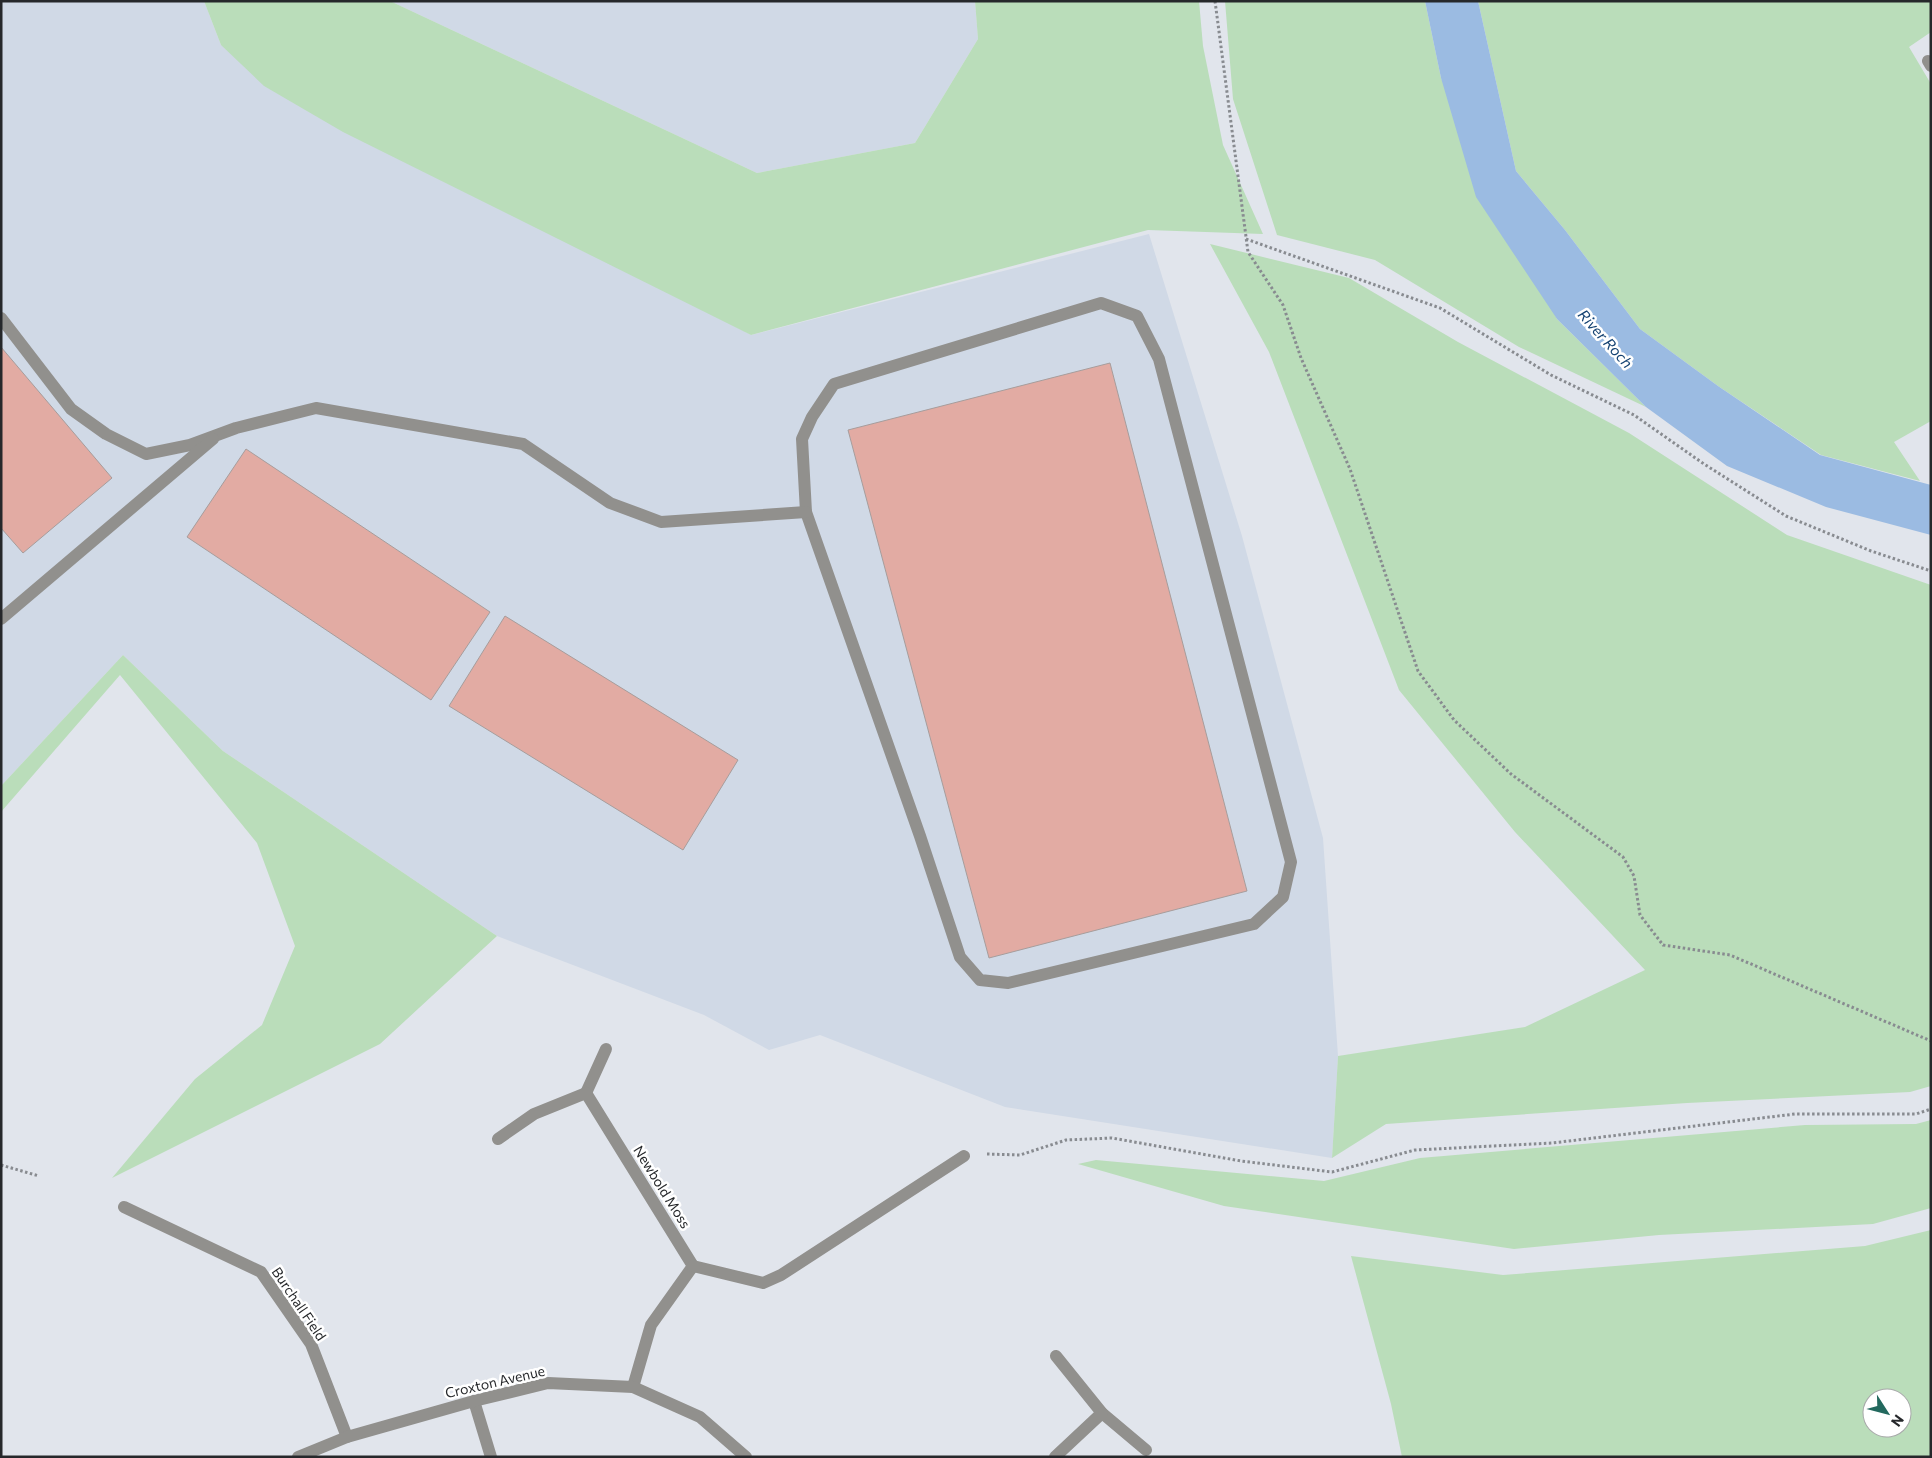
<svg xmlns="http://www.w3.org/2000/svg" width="1932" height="1458" font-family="Commissioner,sans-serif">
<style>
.built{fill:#d0d9e6}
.green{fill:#baddba;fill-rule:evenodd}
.water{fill:#9bbbe2}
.building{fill:#e2aba3;stroke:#a69d9c}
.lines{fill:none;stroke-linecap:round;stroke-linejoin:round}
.path{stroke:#888b90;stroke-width:3;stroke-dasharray:2.5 2.5;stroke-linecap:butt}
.minor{stroke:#91908d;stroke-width:12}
.labels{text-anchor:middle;stroke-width:5;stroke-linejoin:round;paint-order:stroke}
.street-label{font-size:14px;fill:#26282b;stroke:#fff}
.water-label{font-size:15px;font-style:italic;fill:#144272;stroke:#fff}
</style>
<rect width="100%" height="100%" fill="#e1e5ec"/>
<g class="built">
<polygon points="1,1 204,1 221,45 751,335 1149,234 1242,536 1323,838 1338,1056 1332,1158 1005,1107 820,1035 769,1050 704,1015 497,936 223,751 123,655 1,786"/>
<polygon points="390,1 975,1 978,39 915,143 757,173"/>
</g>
<g class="green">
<polygon points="204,1 390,1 757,173 915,143 978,39 975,1 1199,1 1203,46 1223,145 1263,234 1148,230 751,335 343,132 264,86 221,45"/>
<polygon points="1225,1 1425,1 1441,78 1557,319 1646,407 1519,347 1375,260 1277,235 1233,99"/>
<polygon points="1478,1 1931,1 1931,32 1909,47 1931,84 1931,421 1894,442 1920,481 1821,455 1718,386 1640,329 1565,230 1516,171"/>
<polygon points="1210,244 1349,278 1458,342 1629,433 1787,535 1931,585 1931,1086 1910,1092 1687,1103 1386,1124 1332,1158 1338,1056 1525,1027 1645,970 1515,832 1399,690 1269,352"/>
<polygon points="123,655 223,751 497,936 380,1044 112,1178 195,1079 262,1025 295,946 257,843 120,675 1,812 1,786"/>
<polygon points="1931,1120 1931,1208 1873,1224 1659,1235 1514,1249 1224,1206 1078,1164 1096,1160 1324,1181 1420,1158 1805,1125 1916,1124"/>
<path d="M1931,1230V1457H1402L1391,1404L1351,1256L1503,1275L1865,1246ZM1872,1398H1902V1428H1872Z"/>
</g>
<polygon class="water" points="1425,1 1478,1 1516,171 1565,230 1640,329 1718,386 1820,455 1931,485 1931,535 1826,507 1727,466 1646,407 1557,319 1476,197 1441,78"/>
<g class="building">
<polygon points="1,347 112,478 23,553 1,528"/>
<polygon points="1110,363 1247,891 989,958 848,430"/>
<polygon points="246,449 490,612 431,700 187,537"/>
<polygon points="505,616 738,760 683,850 449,706"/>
</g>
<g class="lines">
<g class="path">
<polyline points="1215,1 1248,252 1283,305 1301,358 1350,469 1418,671 1454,720 1511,774 1623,857 1634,876 1640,915 1663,945 1730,955 1931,1041"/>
<polyline points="1246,239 1440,308 1551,375 1634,415 1704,464 1786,516 1871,551 1931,571"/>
<polyline points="987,1154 1020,1155 1066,1140 1112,1138 1241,1161 1332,1172 1415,1150 1552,1143 1795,1114 1916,1114 1931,1109"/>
<polyline points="1,1165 39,1176"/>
</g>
<g class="minor">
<polyline points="1928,61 1931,66"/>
<polygon points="1101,303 1137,316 1159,359 1291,862 1283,897 1254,924 1008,983 980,980 960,957 920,836 806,512 802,439 812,417 834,384"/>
<polyline points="1,318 71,409 106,434 146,454 190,445 236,428 316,408 523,444 610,503 661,522 806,512"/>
<polyline points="1,619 213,439"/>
<polyline points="586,1093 606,1049"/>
<polyline points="498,1139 534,1114 586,1093 693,1266 651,1325 633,1387"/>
<polyline points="124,1207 261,1272 311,1344 347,1437"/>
<polyline points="693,1266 763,1283 781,1275 964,1156"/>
<polyline points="1056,1356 1102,1413 1146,1450"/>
<polyline points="474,1401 491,1457"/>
<polyline points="298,1457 347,1437 474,1401 548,1383 633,1387 700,1417 746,1457"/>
<polyline points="1055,1457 1102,1413"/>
</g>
</g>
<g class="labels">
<g class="street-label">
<text transform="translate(662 1187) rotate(58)" y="5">Newbold Moss</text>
<text transform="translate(299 1304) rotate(56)" y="5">Burchall Field</text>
<text transform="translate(495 1382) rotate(-13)" y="5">Croxton Avenue</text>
</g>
<g class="water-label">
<text transform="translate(1605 339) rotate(48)" y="5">River Roch</text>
</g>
</g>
<rect width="1932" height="1458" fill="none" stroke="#26282b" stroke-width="5"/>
<g transform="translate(1887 1413) rotate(126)"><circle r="24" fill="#ffffff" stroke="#a8a9aa"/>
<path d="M0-4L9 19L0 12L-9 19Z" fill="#23695e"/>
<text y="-8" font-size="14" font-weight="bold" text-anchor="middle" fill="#26282b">N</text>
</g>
</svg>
